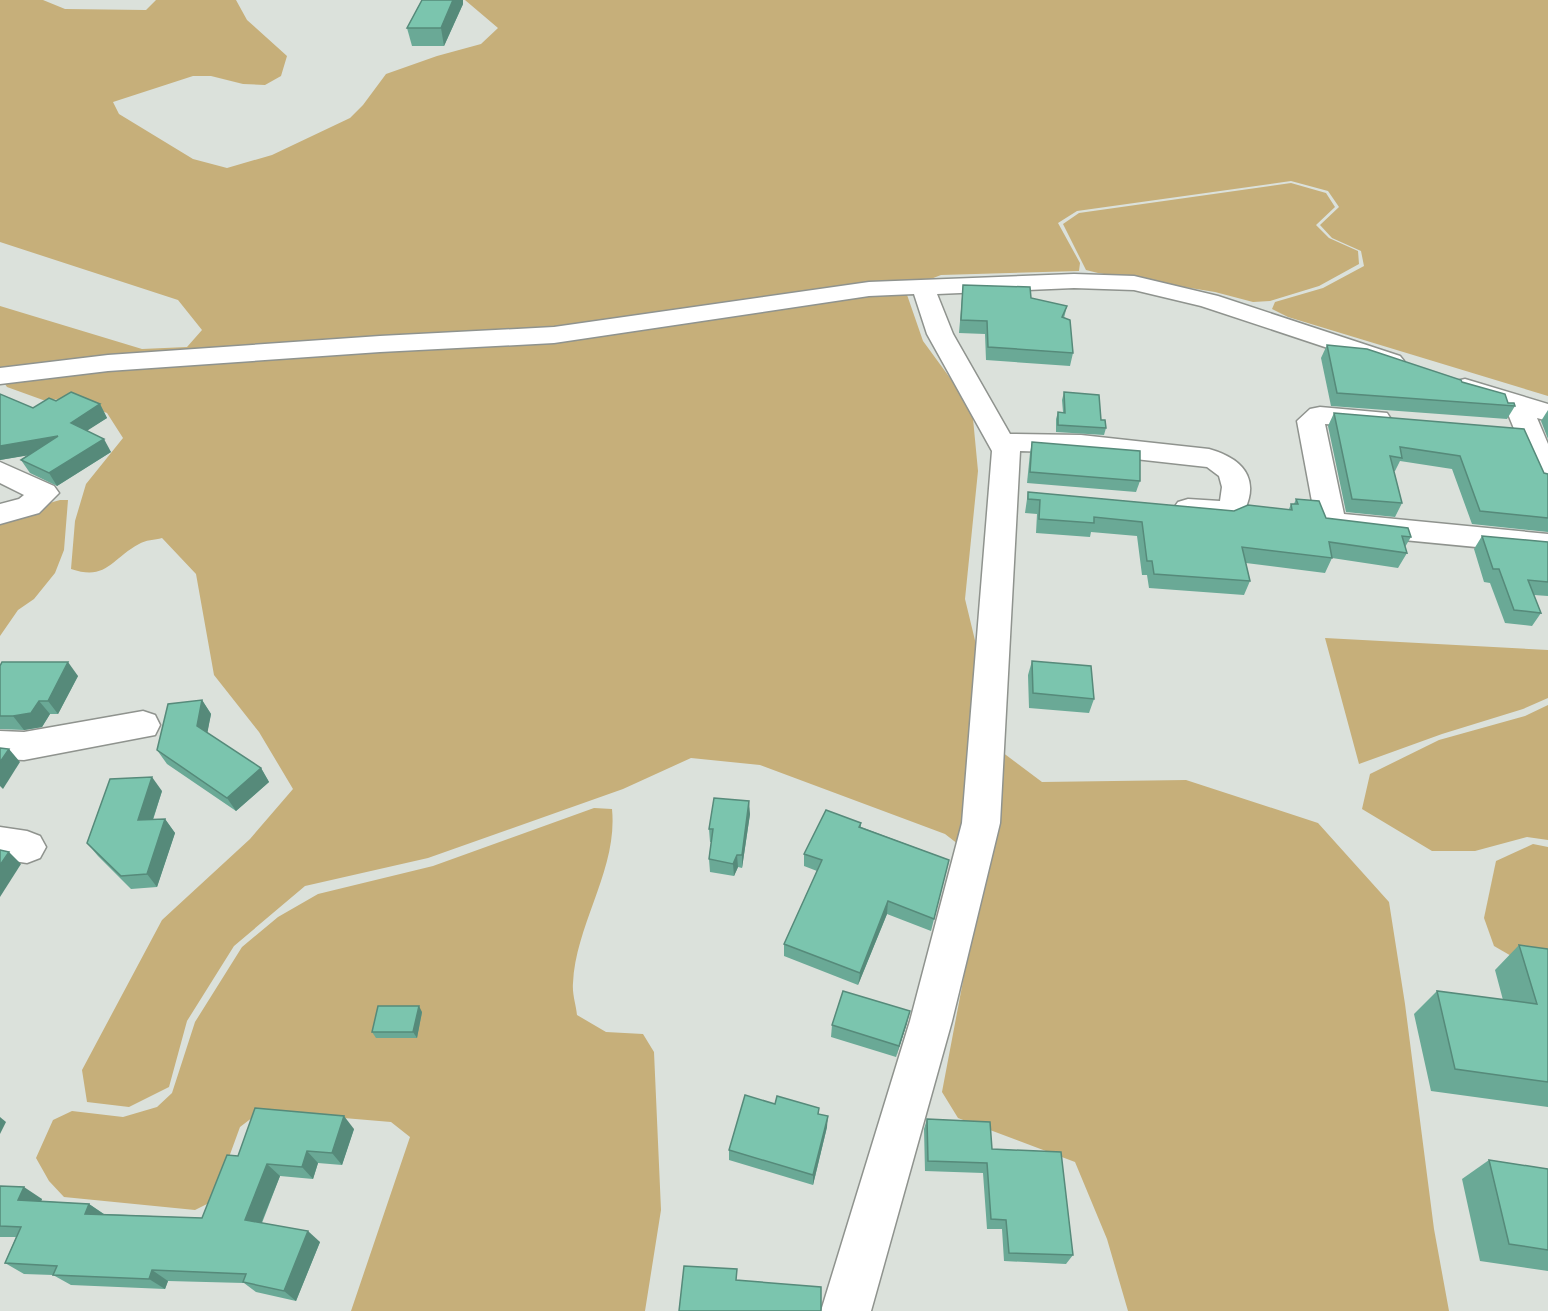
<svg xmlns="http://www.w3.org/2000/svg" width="1548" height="1311" font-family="'Open Sans',sans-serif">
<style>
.green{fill:#c6af7a}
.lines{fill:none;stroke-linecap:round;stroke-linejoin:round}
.street-casing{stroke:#8f938e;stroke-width:3}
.street{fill:#fff;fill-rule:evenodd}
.wall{fill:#6aa996}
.shaded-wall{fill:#568a7a}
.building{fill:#7bc5ae;stroke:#568a7a;stroke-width:1.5}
</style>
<rect width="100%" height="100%" fill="#dbe1db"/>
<g class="green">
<path d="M0,0H43L65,9L146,10L156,0H236L247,20L287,56L281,76L265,85L243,84L211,76H193L113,102L119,114L193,159L227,168L272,155L350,118L363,105L386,74L437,56L481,44L498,28L465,0H1548V396L1288,317L1272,309L1275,302L1323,288L1364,266L1361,251L1332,238L1320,225L1339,207L1328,191L1291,181L1077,211L1058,223L1080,263L1079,271L941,275L905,289L923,341L972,408L978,471L965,599L1002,752L1042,782L1186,780L1318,823L1389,902L1405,1004L1434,1229L1449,1311H1128L1107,1239L1075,1162L958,1118L942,1092L985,865L945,834L760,765L691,758L623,789L428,858L305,886L234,946L187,1021L169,1087L129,1107L87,1102L82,1070L162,920L250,839L293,789L259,732L214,675L196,574L162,538C155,540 145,540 139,544C111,559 107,581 71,569L75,521L86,484L123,438L107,413L71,399L43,400L7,387L0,377V306L142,349L187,347L202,330L178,300L0,242Z"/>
<polygon points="1291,183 1326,193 1335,207 1316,225 1329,238 1358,251 1359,264 1319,286 1270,301 1253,302 1215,292 1098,273 1086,270 1063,224 1079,213"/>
<polygon points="60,500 68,500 64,550 55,573 34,599 18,610 0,636 0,517"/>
<polygon points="1325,638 1548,650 1548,698 1523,709 1442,734 1359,764"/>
<polygon points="1548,705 1548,840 1527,837 1475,851 1432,851 1362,809 1370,774 1439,740 1525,716"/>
<path d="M594,808L612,809C618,869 576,923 573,983C572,994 576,1005 577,1015L606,1032L643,1034L654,1052L661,1210L645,1311H351L410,1137L391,1122L261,1111L240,1127L213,1201L195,1210L64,1197L49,1181L36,1158L53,1120L72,1111L123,1117L157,1107L172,1093L195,1022L242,947L278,917L318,894L433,866Z"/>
<polygon points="1533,844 1548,847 1548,975 1537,971 1494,946 1484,918 1496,861"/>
</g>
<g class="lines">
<g class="street-casing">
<g id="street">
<path d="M1074,274L1134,276L1218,296L1400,356L1404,361L1400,366L1391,369L1382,366L1201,306L1134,290L1074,288L937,294L953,334L1010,434L1081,435L1209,449C1248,460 1262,484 1239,520C1221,525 1196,521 1178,516L1173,509L1178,502L1188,499L1220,501L1222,487L1219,476L1207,467L1081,453L1020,451L1000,823L952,1021L871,1311H821L910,1021L962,823L992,451L927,334L914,294L869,296L554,343L380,352L108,371L0,384V368L108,355L380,336L554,327L869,282Z"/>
<polygon points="1465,379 1548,404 1548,421 1537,418 1548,444 1548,487 1538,485 1534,478 1506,409 1456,393 1452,387 1456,381"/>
<polygon points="1320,407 1387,413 1391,419 1387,425 1377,427 1325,424 1344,514 1548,534 1548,554 1331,533 1320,530 1316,523 1297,421 1310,409"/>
<polygon points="0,462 54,486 59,493 39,513 0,524 0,504 19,499 24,495 0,483"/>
<polygon points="143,711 155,715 160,725 155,735 24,760 0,759 0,731 24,732"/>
<polygon points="0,827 27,831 40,836 46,847 40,858 27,863 0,859"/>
</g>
</g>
<use href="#street" class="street"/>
</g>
<g class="wall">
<polygon points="422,0 463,0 463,4 444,46 412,46 407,28"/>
<polygon points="963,285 1067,306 1064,318 1073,353 1070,366 986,360 985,334 959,333"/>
<polygon points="1327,345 1462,382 1515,406 1507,419 1331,406 1321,358"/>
<polygon points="1064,392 1101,420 1106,428 1104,435 1056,432 1056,419 1058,412 1063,412 1062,400"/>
<polygon points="0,394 33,408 56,401 100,404 107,418 87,430 111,452 57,486 30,473 21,460 28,455 0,460"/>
<polygon points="1548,410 1548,439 1541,421"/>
<polygon points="1334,413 1548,474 1548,532 1472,524 1452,469 1400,461 1395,471 1394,471 1402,503 1395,517 1346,512 1328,426"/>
<polygon points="1032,442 1140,481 1136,492 1027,483 1030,453"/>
<polygon points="1028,492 1234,511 1289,509 1291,504 1294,504 1296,499 1326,518 1411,537 1405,547 1407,553 1398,568 1332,558 1325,573 1246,563 1250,581 1244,595 1149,588 1147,575 1142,575 1137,536 1091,532 1090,537 1036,533 1037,514 1025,513"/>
<polygon points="1482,536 1548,542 1548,596 1534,595 1541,613 1532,626 1505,623 1490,583 1484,582 1474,549"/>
<polygon points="1032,661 1094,699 1089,713 1029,708 1028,675"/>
<polygon points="0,666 78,676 58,714 50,714 42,727 24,730 0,729"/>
<polygon points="202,700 211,714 207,733 261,768 269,782 236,811 167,764 157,750"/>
<polygon points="162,791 153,820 165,819 175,833 157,887 131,889 98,856 87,843"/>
<polygon points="750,814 742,868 738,867 734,876 710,872 709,859 711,842 710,842 709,829"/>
<polygon points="861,823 861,827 949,860 931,931 887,914 858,985 784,956 784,944 817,871 804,866 804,854"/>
<polygon points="1519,945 1548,949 1548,1107 1431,1091 1414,1014 1437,991 1503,1000 1495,970"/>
<polygon points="422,1012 417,1038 376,1038 372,1032"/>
<polygon points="907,1023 896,1057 831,1037 832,1025"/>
<polygon points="775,1104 818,1114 827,1127 813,1185 729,1160 729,1150"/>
<polygon points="927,1119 992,1149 1073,1255 1066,1264 1004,1261 1002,1229 987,1229 983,1173 925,1171 924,1129"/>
<polygon points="354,1129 342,1165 318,1163 313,1179 280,1176 262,1223 320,1242 296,1301 256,1292 244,1283 168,1281 165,1289 71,1285 53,1275 24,1274 5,1263 16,1237 0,1237 0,1186 42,1199 41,1201 89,1204 104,1214 202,1218 238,1156"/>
<polygon points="1489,1160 1548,1169 1548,1271 1480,1261 1462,1179"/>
</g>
<g class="shaded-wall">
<polygon points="453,0 463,0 463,4 444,46 441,28"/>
<polygon points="100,404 107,418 79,436 71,423"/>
<polygon points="58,436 66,449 0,460 0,446"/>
<polygon points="104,439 111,452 57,486 49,473"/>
<polygon points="68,662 78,676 58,714 48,701"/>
<polygon points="202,700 211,714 206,740 197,726"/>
<polygon points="39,701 50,714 42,727 24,730 13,716"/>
<polygon points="9,749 20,762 3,789 0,786 0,762"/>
<polygon points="261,768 269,782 236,811 227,798"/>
<polygon points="152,777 162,791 148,834 138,820"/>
<polygon points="749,801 750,814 742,868 742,855"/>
<polygon points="165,819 175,833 157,887 147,874"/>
<polygon points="9,852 21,864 0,897 0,865"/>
<polygon points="737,855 738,867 734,876 733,864"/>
<polygon points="888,901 887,914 858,985 860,973"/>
<polygon points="419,1006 422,1012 417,1038 413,1032"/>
<polygon points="910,1011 907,1023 896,1057 899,1046"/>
<polygon points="344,1116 354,1129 342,1165 332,1153"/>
<polygon points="828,1116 827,1127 813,1185 813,1175"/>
<polygon points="0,1117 6,1122 0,1134"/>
<polygon points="307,1151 318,1163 313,1179 302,1167"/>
<polygon points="267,1164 280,1176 258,1231 245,1220"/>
<polygon points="24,1187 42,1199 37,1212 18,1200"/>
<polygon points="89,1204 105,1215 85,1214"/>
<polygon points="308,1231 320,1242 296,1301 284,1291"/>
<polygon points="152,1270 168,1281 165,1289 149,1279"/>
</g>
<g class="building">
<polygon points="422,0 453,0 441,28 407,28"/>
<polygon points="963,285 1030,287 1031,298 1067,306 1062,317 1070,320 1073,353 988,347 987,321 961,320"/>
<polygon points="1327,345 1367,349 1461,380 1462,382 1505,394 1508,403 1514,403 1515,406 1337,393"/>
<polygon points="71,392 100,404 71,423 104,439 49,473 21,460 58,436 0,446 0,394 33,408 49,398 56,401"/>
<polygon points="1064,392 1099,395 1101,420 1105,420 1106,428 1058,425 1058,412 1065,413"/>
<polygon points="1334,413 1524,429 1544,473 1548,474 1548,518 1480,511 1460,456 1400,447 1402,458 1390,456 1402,503 1352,499"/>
<polygon points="1032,442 1140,451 1140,481 1030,472"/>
<polygon points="1028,492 1234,511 1248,505 1292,510 1291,504 1298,504 1296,499 1319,501 1326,518 1408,528 1411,537 1402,536 1407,553 1329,542 1332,558 1242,547 1250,581 1154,574 1152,561 1147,561 1142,522 1094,517 1094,523 1039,519 1040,500 1028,499"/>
<polygon points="1482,536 1548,542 1548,582 1528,580 1541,613 1514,610 1499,569 1493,569"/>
<polygon points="1032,661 1091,666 1094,699 1033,693"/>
<polygon points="2,662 68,662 48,701 39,701 31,713 13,716 0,716 0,666"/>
<polygon points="202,700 197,726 261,768 227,798 157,750 168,704"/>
<polygon points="0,748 9,749 0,762"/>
<polygon points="152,777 138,820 165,819 147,874 121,876 87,843 110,779"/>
<polygon points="714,798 749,801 742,855 737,855 733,864 709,859 713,829 709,829"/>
<polygon points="826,810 861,823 859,827 949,860 934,919 888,901 860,973 784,944 822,860 804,854"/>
<polygon points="0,850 9,852 0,865"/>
<polygon points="1519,945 1548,949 1548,1082 1455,1069 1437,991 1537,1004"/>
<polygon points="843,991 910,1011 899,1046 832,1025"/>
<polygon points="378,1006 419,1006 413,1032 372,1032"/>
<polygon points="745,1095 775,1104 777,1096 819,1108 818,1114 828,1116 813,1175 729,1150"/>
<polygon points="255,1108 344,1116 332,1153 307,1151 302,1167 267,1164 245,1220 308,1231 284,1291 243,1282 246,1274 152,1270 149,1279 53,1275 57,1266 5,1263 21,1227 0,1226 0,1186 24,1187 18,1200 89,1204 85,1214 202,1218 227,1155 238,1156"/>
<polygon points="927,1119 990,1122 992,1149 1061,1152 1073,1255 1009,1253 1006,1220 991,1219 987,1163 928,1161"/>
<polygon points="1489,1160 1548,1169 1548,1250 1509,1244"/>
<polygon points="684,1266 737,1269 736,1280 821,1287 821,1311 679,1311"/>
</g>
</svg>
